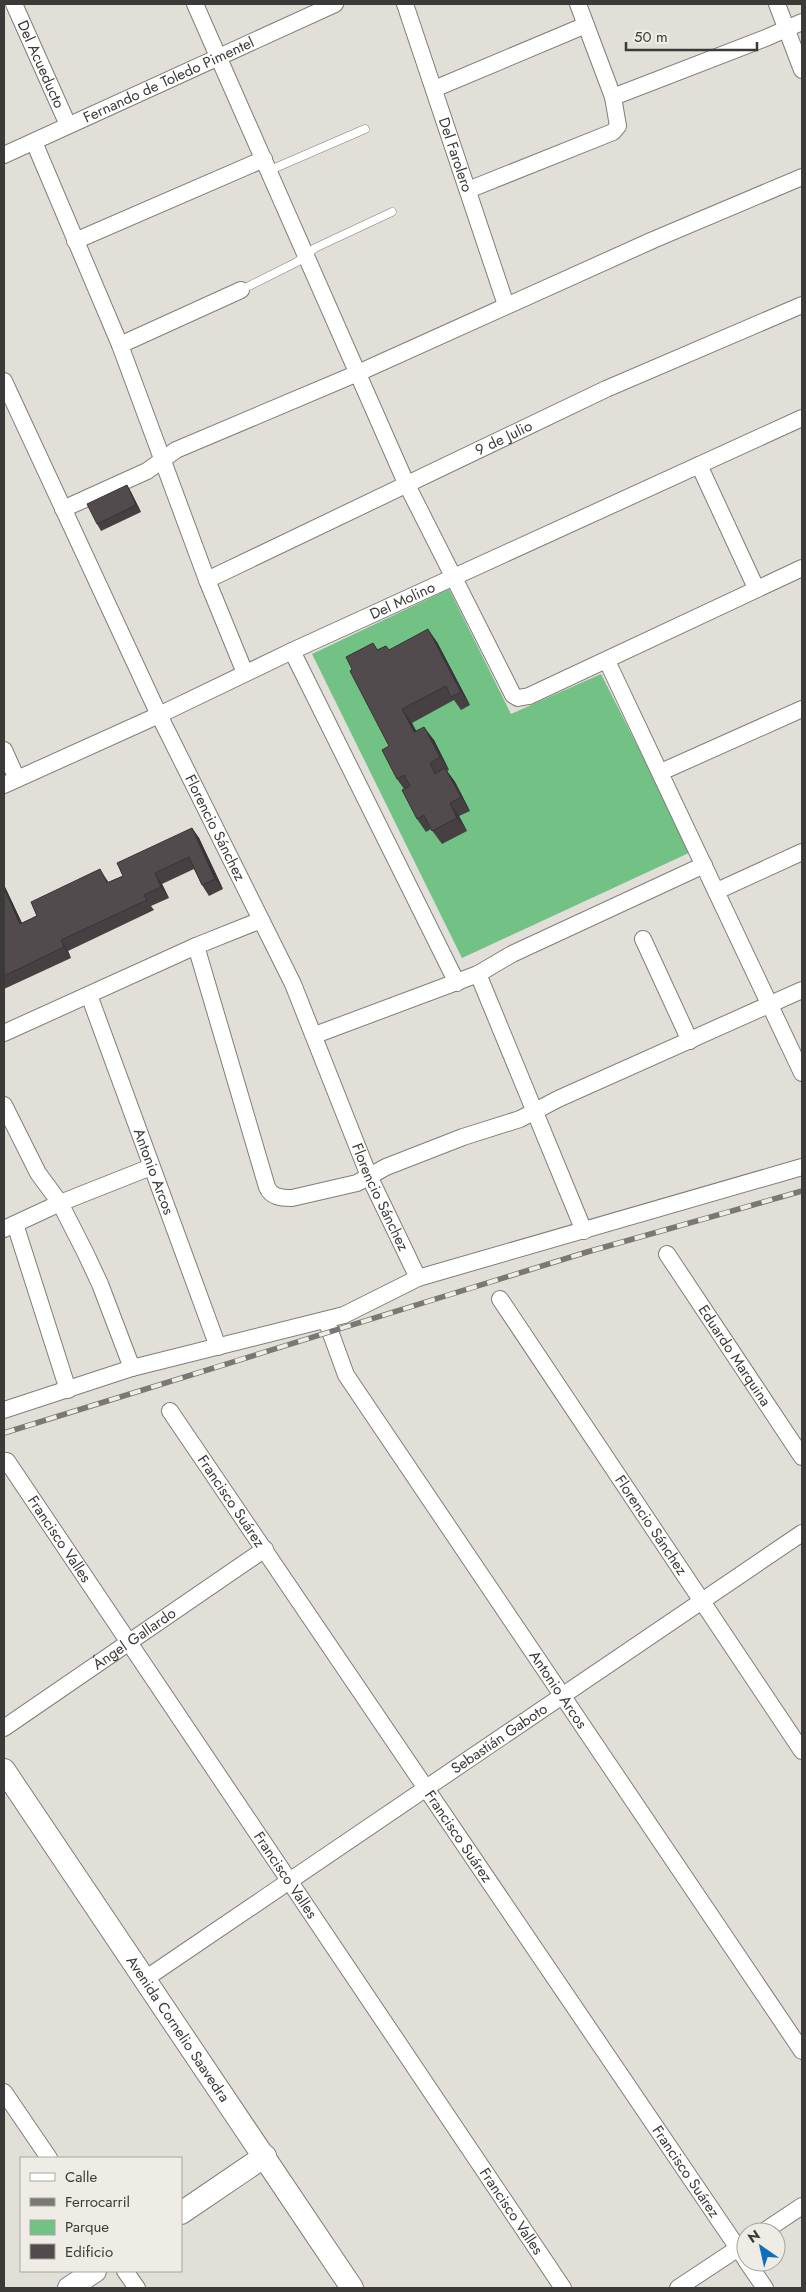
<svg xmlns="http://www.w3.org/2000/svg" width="806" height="2292" font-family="Jost,sans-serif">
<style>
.green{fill:#72c185}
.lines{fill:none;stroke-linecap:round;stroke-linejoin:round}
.lane-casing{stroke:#817e79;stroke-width:9}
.street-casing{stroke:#817e79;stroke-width:18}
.secondary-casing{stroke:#817e79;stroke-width:24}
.lane{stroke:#fff;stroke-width:8}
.street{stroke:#fff;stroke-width:16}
.secondary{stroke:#fff;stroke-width:22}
.rail-casing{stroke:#7a7874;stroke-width:5.5}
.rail{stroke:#efece6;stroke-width:4;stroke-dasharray:11;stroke-linecap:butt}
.wall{fill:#464043}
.shaded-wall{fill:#393437}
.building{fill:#514b4e;stroke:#393437}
.labels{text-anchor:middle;stroke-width:5;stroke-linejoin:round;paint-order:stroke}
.street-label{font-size:15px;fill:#3b3a38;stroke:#efece6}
</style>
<rect width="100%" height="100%" fill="#e2dfd9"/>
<polygon class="green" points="449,589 511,714 601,674 691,852 462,958 312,654"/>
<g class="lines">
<g class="lane-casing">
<g id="lane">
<polyline points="268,171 365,129"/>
<polyline points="241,290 297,262 315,248 392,212"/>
</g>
</g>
<g class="street-casing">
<g id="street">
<path id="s1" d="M14,4L68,125"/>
<polyline points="195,4 406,483 513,695 518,698 529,696 802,568"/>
<path id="s2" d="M405,4L506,305"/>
<polyline points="777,4 802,70"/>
<polyline points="434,89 586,25"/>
<polyline points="613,97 768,37 802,22"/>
<polyline points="34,142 120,345 207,580 245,673"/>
<path id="s3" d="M4,155L335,4"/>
<polyline points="468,190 613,132 618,126 613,97 578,4"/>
<polyline points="75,241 264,159"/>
<polyline points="120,345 241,290"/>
<path id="s4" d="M4,381L159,715L293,984L369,1176L418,1278"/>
<polyline points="699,465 756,588"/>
<polyline points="63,509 147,471 176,450 358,373 653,240 802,177"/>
<path id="s5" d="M207,580L606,389L802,305"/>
<polyline points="292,651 457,983"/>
<polyline points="607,661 802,1073"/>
<polyline points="4,750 17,779"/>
<polyline points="661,772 802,709"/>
<path id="s6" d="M4,785L159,715L292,651L802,418"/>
<polyline points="717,891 802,852"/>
<polyline points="643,939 690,1041"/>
<path d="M196,946L267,1187C271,1197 281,1198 292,1198L357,1183L386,1167L463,1137L520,1119L558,1099L802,990"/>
<polyline points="478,974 584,1231"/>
<path id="s7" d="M89,995L218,1347"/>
<polyline points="4,1033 196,946 261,920"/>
<polyline points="315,1035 478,974 512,954 704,865"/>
<polyline points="4,1105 38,1173 60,1203 85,1252 100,1284 132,1368"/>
<polyline points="15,1224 68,1390"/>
<polyline points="4,1229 60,1203 151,1167"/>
<path id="s8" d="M667,1254L802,1457"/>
<path id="s9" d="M500,1299L802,1751"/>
<path id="s10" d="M326,1320L346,1375L802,2051"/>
<polyline points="4,1410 132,1368 344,1315 418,1278 802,1167"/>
<path id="s11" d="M170,1411L746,2260"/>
<path id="s12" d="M7,1461L563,2288"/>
<path id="s13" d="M4,1728L265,1549"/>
<path id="s14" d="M145,1979L802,1533"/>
<polyline points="4,2092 49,2158"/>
<polyline points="763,2232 802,2206"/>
<polyline points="747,2262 765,2288"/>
<polyline points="125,2271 137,2288"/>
<polyline points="678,2288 746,2243"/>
</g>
</g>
<g class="secondary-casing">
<g id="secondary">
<path id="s15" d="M4,1770L352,2288"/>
<polyline points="181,2213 265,2156"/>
<polyline points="69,2288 95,2271"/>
</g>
</g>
<use href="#lane" class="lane"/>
<use href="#street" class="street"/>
<use href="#secondary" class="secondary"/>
<g class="rail-casing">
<polyline id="rail" points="4,1433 587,1252 802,1191"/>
</g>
<use href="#rail" class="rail"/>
</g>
<g class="wall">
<polygon points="127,485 131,492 141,512 101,531 97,524"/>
<polygon points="437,642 470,705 461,710 454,700 412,723 416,731 434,740 449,770 447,771 455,782 470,811 459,816 467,831 442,844 431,829 426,832 417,819 404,789 397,779 389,746 373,643 378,650 386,646 389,650"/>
<polygon points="192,828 199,838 223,889 209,896 202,885 194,869 162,884 169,898 151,906 154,910 68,951 71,958 4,989 4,885 6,889 22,923 107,880 108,882 123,876"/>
</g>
<g class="shaded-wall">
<polygon points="127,485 131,492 141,512 136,505"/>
<polygon points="428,629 437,642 470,705 461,692"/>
<polygon points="402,709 412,723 424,746 414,732"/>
<polygon points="424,727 434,740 449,770 440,757"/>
<polygon points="445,768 455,782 470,811 461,797"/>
<polygon points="450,803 459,816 467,831 457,818"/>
<polygon points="192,828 199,838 223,889 215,879"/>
<polygon points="100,869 107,880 114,893 107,883"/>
<polygon points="155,873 162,884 169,898 161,887"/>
<polygon points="4,885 6,889 27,934 20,924 4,888"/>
<polygon points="61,940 68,951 71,958 64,947"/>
</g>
<g class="building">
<polygon points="127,485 136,505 97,524 87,504"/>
<polygon points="428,629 461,692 451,697 446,686 402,709 414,732 424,727 440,757 430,763 435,774 445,768 461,797 450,803 457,818 432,831 424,815 417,819 402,790 410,786 404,775 397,779 382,750 389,746 350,671 352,669 346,657 373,643 377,650 386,646 389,650"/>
<polygon points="192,828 215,879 202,885 189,857 155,873 161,887 144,895 147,900 61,940 64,947 4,976 4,888 20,924 37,916 31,902 100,869 107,883 123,876 117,863"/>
</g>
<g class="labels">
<g class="street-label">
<text dy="5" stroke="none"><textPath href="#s1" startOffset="66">Del Acueducto</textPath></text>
<text dy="5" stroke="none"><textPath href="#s3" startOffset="181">Fernando de Toledo Pimentel</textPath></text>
<text dy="5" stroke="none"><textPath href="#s2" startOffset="159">Del Farolero</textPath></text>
<text dy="5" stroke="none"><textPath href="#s5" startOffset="329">9 de Julio</textPath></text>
<text dy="5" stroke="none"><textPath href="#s6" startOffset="439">Del Molino</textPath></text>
<text dy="5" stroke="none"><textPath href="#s4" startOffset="494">Florencio Sánchez</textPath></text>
<text dy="5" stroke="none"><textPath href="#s7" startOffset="188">Antonio Arcos</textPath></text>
<text dy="5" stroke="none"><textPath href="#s4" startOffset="899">Florencio Sánchez</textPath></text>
<text dy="5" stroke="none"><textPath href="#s8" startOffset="122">Eduardo Marquina</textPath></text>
<text dy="5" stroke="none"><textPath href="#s11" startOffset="109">Francisco Suárez</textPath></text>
<text dy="5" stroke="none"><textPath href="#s9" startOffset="272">Florencio Sánchez</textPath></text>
<text dy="5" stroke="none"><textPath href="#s12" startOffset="94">Francisco Valles</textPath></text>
<text dy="5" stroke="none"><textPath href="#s13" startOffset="158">Ángel Gallardo</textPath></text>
<text dy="5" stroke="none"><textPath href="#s10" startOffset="438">Antonio Arcos</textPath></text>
<text dy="5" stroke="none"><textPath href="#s14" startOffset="428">Sebastián Gaboto</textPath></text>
<text dy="5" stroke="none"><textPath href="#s11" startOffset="514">Francisco Suárez</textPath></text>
<text dy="5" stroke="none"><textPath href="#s12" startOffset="499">Francisco Valles</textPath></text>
<text dy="5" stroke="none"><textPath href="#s15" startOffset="312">Avenida Cornelio Saavedra</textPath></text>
<text dy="5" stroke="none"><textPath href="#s11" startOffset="919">Francisco Suárez</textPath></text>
<text dy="5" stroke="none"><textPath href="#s12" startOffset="904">Francisco Valles</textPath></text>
</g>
</g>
<rect width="806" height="2292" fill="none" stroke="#3b3a38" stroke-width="10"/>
<rect x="20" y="2157" width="162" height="115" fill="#efece6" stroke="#a7a5a0"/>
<rect x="30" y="2173" width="25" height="8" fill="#ffffff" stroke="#a7a5a0"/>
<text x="65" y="2182" font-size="15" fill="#3b3a38">Calle</text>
<rect x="30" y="2198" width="25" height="8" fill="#7a7874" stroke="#a7a5a0"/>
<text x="65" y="2207" font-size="15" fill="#3b3a38">Ferrocarril</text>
<rect x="30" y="2220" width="25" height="15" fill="#72c185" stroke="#a7a5a0"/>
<text x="65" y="2232" font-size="15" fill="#3b3a38">Parque</text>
<rect x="30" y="2244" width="25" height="15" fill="#514b4e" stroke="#a7a5a0"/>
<text x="65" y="2257" font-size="15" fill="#3b3a38">Edificio</text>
<g transform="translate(761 2247) rotate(326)"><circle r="24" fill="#efece6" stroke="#a7a5a0"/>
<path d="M0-4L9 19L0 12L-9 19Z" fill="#0f6fbb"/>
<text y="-8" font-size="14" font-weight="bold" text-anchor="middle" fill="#3b3a38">N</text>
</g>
<path d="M626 42v8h131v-8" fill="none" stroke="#3b3a38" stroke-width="2.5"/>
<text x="634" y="42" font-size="15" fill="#3b3a38" stroke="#efece6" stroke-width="4" paint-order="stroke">50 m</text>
</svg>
